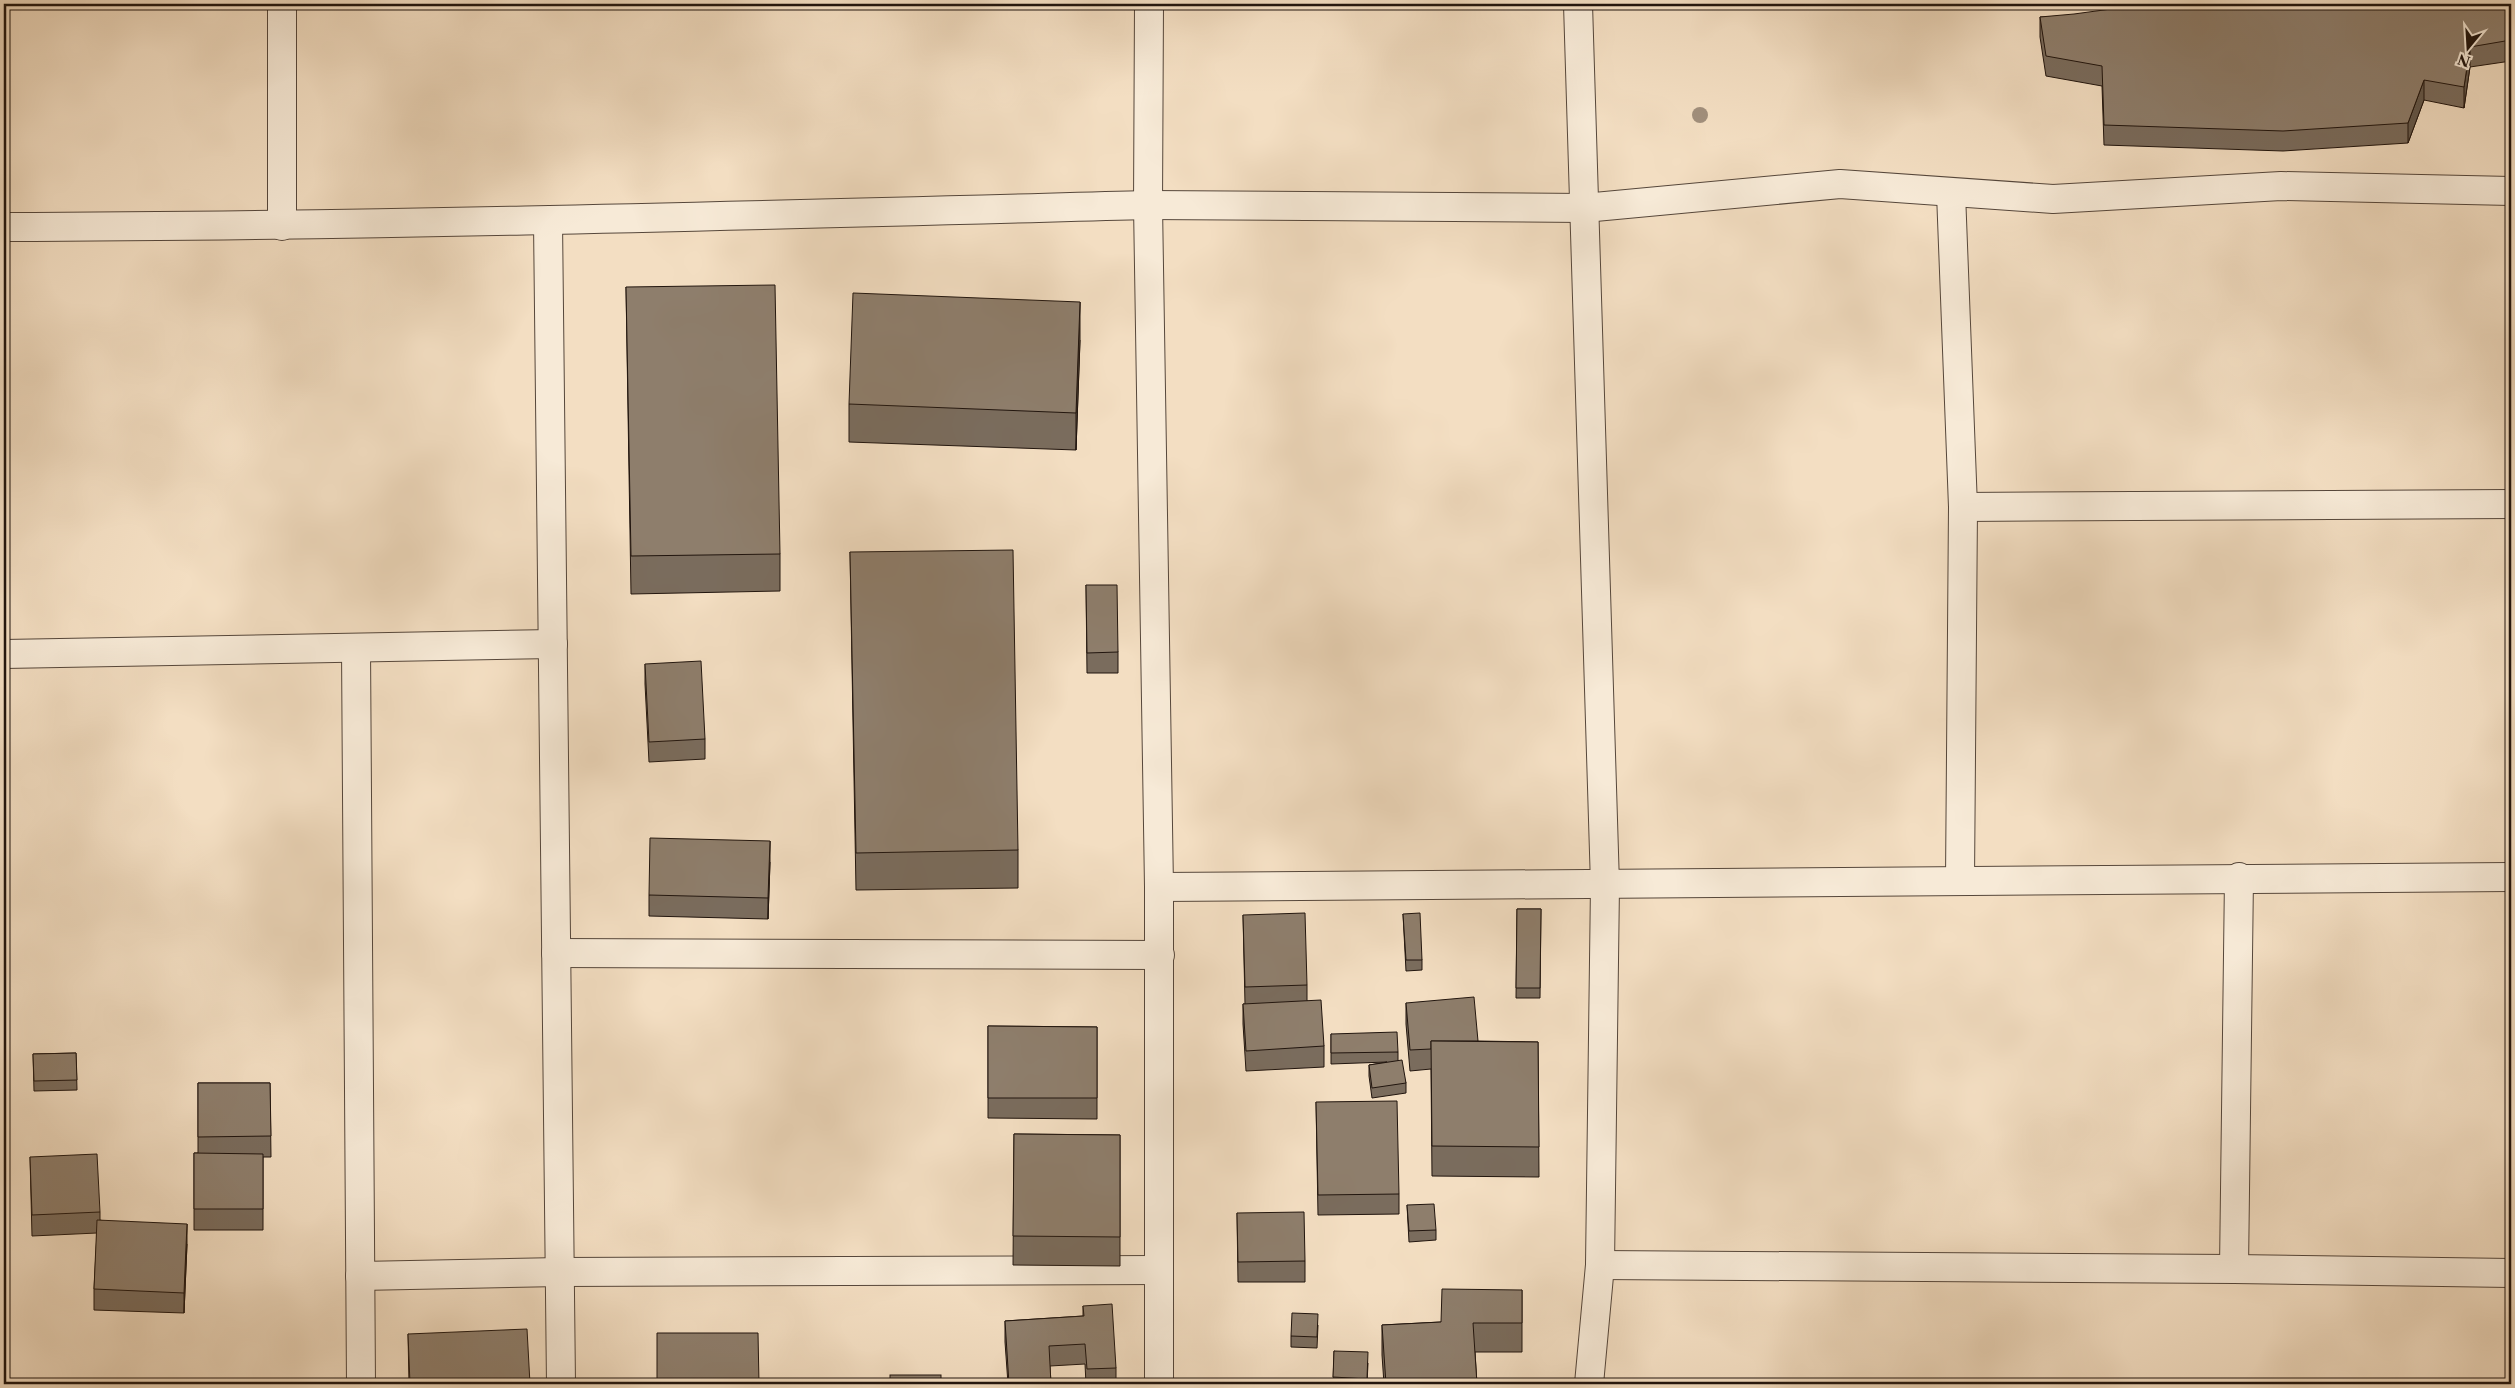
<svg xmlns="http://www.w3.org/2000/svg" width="2515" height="1388" font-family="'Libre Caslon Text',serif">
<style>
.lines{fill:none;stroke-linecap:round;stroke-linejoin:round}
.minor-casing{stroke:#56473b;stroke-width:30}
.tertiary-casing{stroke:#56473b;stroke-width:30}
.minor{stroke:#f7ead7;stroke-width:28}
.tertiary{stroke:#f7ead7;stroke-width:28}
.tree{fill:#a18f7c}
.wall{fill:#7a6c5d;stroke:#21150e}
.shaded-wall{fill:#63584c;stroke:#21150e}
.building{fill:#8e7e6c;stroke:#21150e}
</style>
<rect width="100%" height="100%" fill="#f3dec2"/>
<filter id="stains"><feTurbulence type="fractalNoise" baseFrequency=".004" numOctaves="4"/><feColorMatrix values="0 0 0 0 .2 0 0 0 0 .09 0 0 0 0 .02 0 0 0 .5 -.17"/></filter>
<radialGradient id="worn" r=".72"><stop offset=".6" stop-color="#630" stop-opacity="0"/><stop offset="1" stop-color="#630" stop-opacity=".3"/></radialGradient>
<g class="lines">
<g class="minor-casing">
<g id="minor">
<polyline points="282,4 282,226"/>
<polyline points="1578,4 1605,885 1600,1265 1589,1384"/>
<polyline points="1951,193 1963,507 1960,880"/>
<polyline points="548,221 561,1384"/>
<path d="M4,227C385,226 767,215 1148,205"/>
<polyline points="1963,507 2511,504"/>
<polyline points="356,648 361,1384"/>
<polyline points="4,654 553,644"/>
<path d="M1159,887C1610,885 2061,877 2511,877"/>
<polyline points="556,953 1160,955"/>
<polyline points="1600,1265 2234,1269 2511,1273"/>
<polyline points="2234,1269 2239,877"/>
<polyline points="360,1276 560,1272 1159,1270"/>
</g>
</g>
<g class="tertiary-casing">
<g id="tertiary">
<polyline points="1149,4 1148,205 1159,887 1159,1384"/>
<polyline points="1148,205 1584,208 1840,184 2053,199 2281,186 2511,191"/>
</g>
</g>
<use href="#minor" class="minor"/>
<use href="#tertiary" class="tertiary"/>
</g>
<circle class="tree" cx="1700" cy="115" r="8"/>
<g class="wall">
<polygon points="2511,7 2511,61 2470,67 2464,108 2424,100 2408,143 2283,151 2104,145 2102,86 2046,76 2040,37 2040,17"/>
<polygon points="626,287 780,554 780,591 631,594"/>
<polygon points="1080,340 1076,450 849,442 849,404"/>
<polygon points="850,552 1018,850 1018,888 856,890"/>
<polygon points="1086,585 1118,652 1118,673 1087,673"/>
<polygon points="645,664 705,739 705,759 649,762 645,684"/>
<polygon points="770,862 768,919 649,916 649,895"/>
<polygon points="1517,909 1541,909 1540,998 1516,998"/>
<polygon points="1403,914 1422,960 1422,970 1406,971"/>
<polygon points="1243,915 1307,985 1307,1000 1324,1046 1324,1067 1246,1071 1243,1024 1243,1004 1245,1004"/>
<polygon points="1406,1003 1478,1041 1538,1042 1539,1177 1432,1176 1431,1069 1410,1071 1406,1024"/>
<polygon points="988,1026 1097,1027 1097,1119 988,1118"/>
<polygon points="1331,1034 1398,1052 1398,1061 1406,1083 1406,1093 1372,1098 1369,1076 1369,1065 1387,1062 1331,1064"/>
<polygon points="76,1053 77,1090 34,1091 33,1054"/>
<polygon points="198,1083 270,1083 271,1157 263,1157 263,1230 194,1230 194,1153 198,1153"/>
<polygon points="1316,1102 1399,1194 1399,1214 1318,1215"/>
<polygon points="1014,1134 1120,1135 1120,1266 1013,1265"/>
<polygon points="30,1157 100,1212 100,1220 187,1244 184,1313 94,1310 94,1289 97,1233 32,1236"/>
<polygon points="1407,1205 1436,1230 1436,1240 1409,1242"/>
<polygon points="1237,1213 1305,1261 1305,1282 1238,1282"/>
<polygon points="1522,1290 1522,1352 1475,1352 1477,1384 1384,1384 1382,1355 1382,1325 1441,1322"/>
<polygon points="1083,1306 1116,1368 1116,1384 1086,1384 1085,1364 1050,1366 1051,1384 1008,1384 1005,1342 1005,1321 1083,1316"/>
<polygon points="1318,1325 1317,1348 1291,1347 1291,1336"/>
<polygon points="408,1334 530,1384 409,1384"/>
<polygon points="1334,1351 1368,1363 1367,1384 1333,1384"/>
</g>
<g class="shaded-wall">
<polygon points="2470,47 2470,67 2464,108 2464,87"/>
<polygon points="2424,80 2424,100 2408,143 2408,123"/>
<polygon points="1080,302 1080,340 1076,450 1076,413"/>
<polygon points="770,841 770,862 768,919 768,898"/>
<polygon points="187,1224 187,1244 184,1313 184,1293"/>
</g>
<g class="building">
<polygon points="2148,4 2488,4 2511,7 2511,40 2470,47 2464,87 2424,80 2408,123 2283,131 2104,125 2102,66 2046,56 2040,17 2074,14"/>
<polygon points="775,285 780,554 631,556 626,287"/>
<polygon points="853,293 1080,302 1076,413 849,404"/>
<polygon points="1013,550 1018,850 856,853 850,552"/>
<polygon points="1086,585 1117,585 1118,652 1087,653"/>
<polygon points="701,661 705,739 649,742 645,664"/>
<polygon points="650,838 770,841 768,898 649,895"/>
<polygon points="1517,909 1541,909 1540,988 1516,988"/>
<polygon points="1305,913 1307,985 1245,987 1243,915"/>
<polygon points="1420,913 1422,960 1406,960 1403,914"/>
<polygon points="1474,997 1478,1041 1431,1041 1431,1049 1410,1050 1406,1003"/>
<polygon points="1321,1000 1324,1046 1246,1051 1243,1004"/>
<polygon points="988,1026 1097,1027 1097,1098 988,1098"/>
<polygon points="1397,1032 1398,1052 1331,1053 1331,1034"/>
<polygon points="1431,1041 1538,1042 1539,1147 1432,1146"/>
<polygon points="76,1053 77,1080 34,1081 33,1054"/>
<polygon points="1402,1060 1406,1083 1372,1088 1369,1065"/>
<polygon points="198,1083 270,1083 271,1136 198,1137"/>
<polygon points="1397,1101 1399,1194 1318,1195 1316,1102"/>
<polygon points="1014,1134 1120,1135 1120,1237 1013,1236"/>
<polygon points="194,1153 263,1154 263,1209 194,1209"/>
<polygon points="97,1154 100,1212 32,1215 30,1157"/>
<polygon points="1434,1204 1436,1230 1409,1231 1407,1205"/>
<polygon points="1304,1212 1305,1261 1238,1262 1237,1213"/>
<polygon points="97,1220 187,1224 184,1293 94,1289"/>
<polygon points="1442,1289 1522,1290 1522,1323 1473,1323 1477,1384 1386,1384 1382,1325 1441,1322"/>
<polygon points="1112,1304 1116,1368 1087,1369 1085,1344 1049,1346 1051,1384 1009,1384 1005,1321 1084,1316 1083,1306"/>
<polygon points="1292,1313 1318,1314 1317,1337 1291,1336"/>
<polygon points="527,1329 530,1384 410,1384 408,1334"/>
<polygon points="657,1333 758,1333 759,1384 657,1384"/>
<polygon points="1334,1351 1368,1352 1367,1379 1333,1377"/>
<rect x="890" y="1375" width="51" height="9"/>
</g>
<rect width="2515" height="1388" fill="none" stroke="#f3dec2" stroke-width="20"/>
<rect x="5" y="5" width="2505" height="1378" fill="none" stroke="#21150e" stroke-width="2.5"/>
<rect x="10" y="10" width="2495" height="1368" fill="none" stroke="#21150e"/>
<g transform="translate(2468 48) rotate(198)" stroke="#f7ead7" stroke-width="4" paint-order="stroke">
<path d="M0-4L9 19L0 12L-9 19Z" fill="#21150e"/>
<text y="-8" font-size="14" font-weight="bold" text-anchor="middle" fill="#21150e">N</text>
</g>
<rect width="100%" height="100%" filter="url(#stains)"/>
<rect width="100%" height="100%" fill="url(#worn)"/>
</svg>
